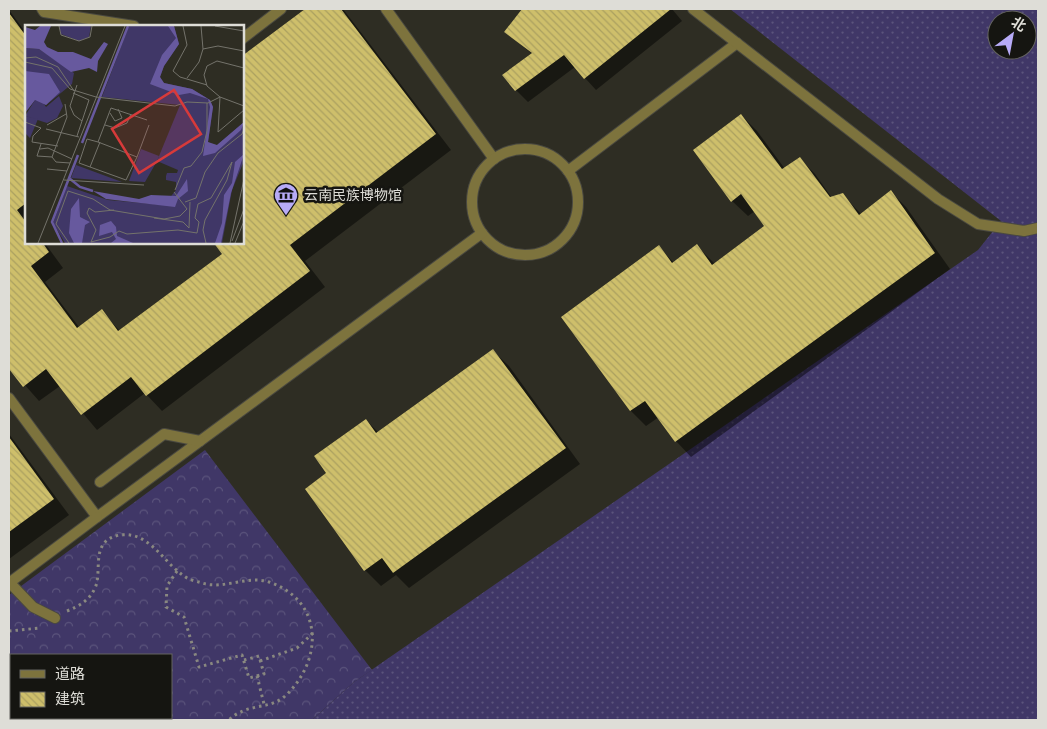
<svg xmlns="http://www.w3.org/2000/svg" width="1047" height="729" font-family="'Fira Sans Condensed','Noto Sans SC',sans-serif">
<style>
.grass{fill:url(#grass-dots);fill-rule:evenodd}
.forest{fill:url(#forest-crowns);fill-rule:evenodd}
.shadow{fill:#0007}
.building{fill:url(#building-back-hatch)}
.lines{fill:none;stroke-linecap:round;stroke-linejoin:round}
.lane-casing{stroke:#4a4940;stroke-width:12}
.street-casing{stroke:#4a4940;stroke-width:12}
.path{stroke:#898880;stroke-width:3;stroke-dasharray:2.5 4;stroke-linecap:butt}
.lane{stroke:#7d733d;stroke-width:10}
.street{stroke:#7d733d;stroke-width:10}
.labels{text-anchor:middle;stroke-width:5;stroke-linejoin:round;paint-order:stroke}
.poi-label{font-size:14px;fill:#deddd7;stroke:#151511;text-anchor:start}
.inset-river{fill:none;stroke:#67599e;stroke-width:2.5}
.inset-road{fill:none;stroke:#74736b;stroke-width:1}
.view{fill:#d73a3a;fill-opacity:0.15;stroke:#d73a3a;stroke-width:2.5}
.inset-edge{fill:none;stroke:#deddd7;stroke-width:2.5}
</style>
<defs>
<pattern id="grass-dots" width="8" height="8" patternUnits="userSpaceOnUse" patternTransform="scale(1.25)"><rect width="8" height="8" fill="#403767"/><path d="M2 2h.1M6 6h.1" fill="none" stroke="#5b547c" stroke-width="1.8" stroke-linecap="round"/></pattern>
<pattern id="forest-crowns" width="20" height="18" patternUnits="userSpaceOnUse" patternTransform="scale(1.25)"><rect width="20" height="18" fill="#403767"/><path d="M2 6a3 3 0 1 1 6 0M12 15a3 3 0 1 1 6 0" fill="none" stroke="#5b547c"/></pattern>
<pattern id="building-back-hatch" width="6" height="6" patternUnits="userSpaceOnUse" patternTransform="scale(1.25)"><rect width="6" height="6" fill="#cebf6b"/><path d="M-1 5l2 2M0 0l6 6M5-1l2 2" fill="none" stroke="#aba060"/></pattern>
</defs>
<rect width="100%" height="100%" fill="#2e2d23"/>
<path class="grass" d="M730,9H1038V720H312L354,682L978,250L1001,221ZM997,20H1027V50H997Z"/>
<path class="forest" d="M205,450L372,670L354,682L312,720H9V595ZM11,655H171V718H11Z"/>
<g class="shadow">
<polygon points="307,9 343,9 451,150 305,261 325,287 162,411 145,393 97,430 60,386 39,401 9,367 9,10 26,33 26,242 44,242 63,268 45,282 79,327 101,311 120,331 242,242 242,58"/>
<polygon points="523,9 579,9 563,31 593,9 672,9 682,21 596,90 575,67 528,102 516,90 532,54 506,32"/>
<polygon points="741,115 757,131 785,169 799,158 815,174 832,198 842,194 861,214 891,192 906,207 950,269 691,457 676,441 659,417 646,426 631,411 562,317 659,247 674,263 697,246 715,264 766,227 755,211 748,216 732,201"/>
<polygon points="493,351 509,366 580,464 409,588 396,575 381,586 365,570 328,474 366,420 379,433"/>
<polygon points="9,434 69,515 9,559"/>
</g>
<g class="building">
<polygon points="305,9 341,9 436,134 290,245 310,271 146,396 131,377 81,415 46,369 23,387 9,369 9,13 26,36 26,203 17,210 26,222 26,242 42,242 49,252 31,266 77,328 102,309 118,331 222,254 213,242 242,242 242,56"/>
<polygon points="522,9 671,9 584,79 564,55 515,91 502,75 532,53 504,32"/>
<polygon points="741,114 782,169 800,157 830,197 843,193 859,215 891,190 935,253 675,442 645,401 630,411 561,317 659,245 672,263 697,244 712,265 764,226 741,194 731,202 693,150"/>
<polygon points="493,349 566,448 393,573 382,558 364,571 305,489 326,473 314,456 366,419 376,433"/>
<polygon points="9,437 54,499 9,532"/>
</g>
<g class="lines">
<g class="lane-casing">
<g id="lane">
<polyline points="42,9 44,12 134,26"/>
<polyline points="386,9 494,159"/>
<polyline points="242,39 281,9"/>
<circle cx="525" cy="202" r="53"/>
<polyline points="568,171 737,43"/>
<polyline points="9,398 97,517 482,233"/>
<polyline points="100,482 164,434 200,441"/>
<polyline points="9,583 97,517"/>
</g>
</g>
<g class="street-casing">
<g id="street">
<polyline points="693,9 938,199 978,224 1024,231 1038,228"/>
<polyline points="10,583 33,607 55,618"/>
</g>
</g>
<g class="path">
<polyline points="177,571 167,586 166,607 184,617 199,667 242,655 249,678 257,676 264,704"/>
<path d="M67,611C79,606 89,601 95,588C103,571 89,540 120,535C149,531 163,562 184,576C189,580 196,581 202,583C223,590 247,575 269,582C325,601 323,662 284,697C268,710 246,703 229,720"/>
<polyline points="9,631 40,628"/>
<polyline points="244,660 259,656 264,674 257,676"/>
<polyline points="260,661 297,648 313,633"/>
</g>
<use href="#lane" class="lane"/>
<use href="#street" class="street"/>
</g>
<defs>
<g id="museum-pin" transform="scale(1.25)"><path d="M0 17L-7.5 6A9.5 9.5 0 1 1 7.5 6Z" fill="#b7abf7" stroke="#151511"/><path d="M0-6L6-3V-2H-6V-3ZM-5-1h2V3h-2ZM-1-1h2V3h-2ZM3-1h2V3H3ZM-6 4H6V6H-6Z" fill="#111"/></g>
</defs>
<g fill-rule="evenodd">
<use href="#museum-pin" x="286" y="195"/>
</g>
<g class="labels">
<g class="poi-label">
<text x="304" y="200">云南民族博物馆</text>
</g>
</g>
<g transform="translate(25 25)">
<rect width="219" height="219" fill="#2e2d23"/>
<path d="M34,1H66L64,12L54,16L36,9ZM104,1H149L154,19L139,41L135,52L139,58L167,64L185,75L188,82L183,117L186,120H192L219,97V136L207,165L197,218H40L28,198L42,161L83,175L139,180L151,165V157L141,155V151L142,148H152L153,145L132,136L155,80L77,72ZM34,71L38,81L32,93L22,98L0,91L10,75L17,76L21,82Z" fill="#403767"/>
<path d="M0,23L14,24L49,48L47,59L21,80L10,75L0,88ZM0,91L13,94L5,113L0,108ZM116,124L134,131L132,136L120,157L104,156ZM51,140L97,157L46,153Z" fill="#403767"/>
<path d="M15,1H26L19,17L22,22L33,27H48L66,34L79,17L83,19L73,36L72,47L64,43L46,47L14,24L0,23V2L10,5ZM143,1H149L154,19L139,41L135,52L139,58L167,64L185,75L188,82L183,117L192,120L219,97L216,105L190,128L178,131L185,82L183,74L165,68L154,70L125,59L137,30L151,13ZM0,46L24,49L35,67L21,80L10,75L0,88ZM219,129L206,168L196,218H190L197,198L199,170L207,158L210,137ZM162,154L163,166L153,174L150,182L81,174L68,166L114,174L126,170L151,171ZM54,173L55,192L65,197L60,200L57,218H49L44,208L46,184ZM86,196L91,202L92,211L108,218H86L91,214L87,207L74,211L75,200Z" fill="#67599e"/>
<path class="inset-river" d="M57,118L103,1M44,153L55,162L68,166M37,218L27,197L53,130"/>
<path class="inset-road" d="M34,1L36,10L54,16L65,12L67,1M158,1L162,20L148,46L155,52L182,60M190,1L219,6M178,24L193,21L219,26M0,33L11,32L33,42L49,66M0,37L27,43L45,64L71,72L150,81L162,77L183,78L195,72L193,107L219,85M219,43L192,36L182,41L179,50L182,61L195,72L219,81M162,53L174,37L178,24L176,1M52,60L45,81L49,90L57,96L52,111M48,68L64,75L57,96M85,88L90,96L97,93L93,84M122,95L86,83L73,117L112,132L124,100M0,97L16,103L8,111L7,117L33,121M22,100L41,89M80,100L90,103L102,98L106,89M21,104L54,112M73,117L62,114L54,138L101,155L112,132M16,119L12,131L27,132L42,92L40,79M15,124L23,123L47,134M27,132L31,137L45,138M65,142L75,117M22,144L42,146M39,155L119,160M150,165L159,143L166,141L177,127L182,106V78M160,177L171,173L180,147L193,128L217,109L219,104M89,185L70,187L64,183L62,188L71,205L66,217L85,212L94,206L102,209L153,205L172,208L174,197L170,193L173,179L186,173L207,137L202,155L180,195L178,205L181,218M129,193L158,197L164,203L165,177M207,216L219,184M13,218L100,1M44,218L31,199L43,166L68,174L85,185L139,194L155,191L162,184L149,167M205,218L219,154M210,218L219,196"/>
<path class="view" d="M149,65L176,109L114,148L87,104Z"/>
<rect width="219" height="219" class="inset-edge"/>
</g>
<rect width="1047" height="729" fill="none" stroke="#deddd7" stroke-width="20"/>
<rect x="10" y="654" width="162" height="65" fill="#151511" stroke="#656560"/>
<rect x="20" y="670" width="25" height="8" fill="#7d733d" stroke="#656560"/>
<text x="55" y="679" font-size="15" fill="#deddd7">道路</text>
<rect x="20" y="692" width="25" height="15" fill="url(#building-back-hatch)" stroke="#656560"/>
<text x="55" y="704" font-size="15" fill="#deddd7">建筑</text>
<g transform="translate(1012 35) rotate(32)"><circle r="24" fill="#151511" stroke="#656560"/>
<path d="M0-4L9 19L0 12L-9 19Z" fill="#b7abf7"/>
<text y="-8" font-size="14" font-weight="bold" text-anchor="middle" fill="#deddd7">北</text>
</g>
</svg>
